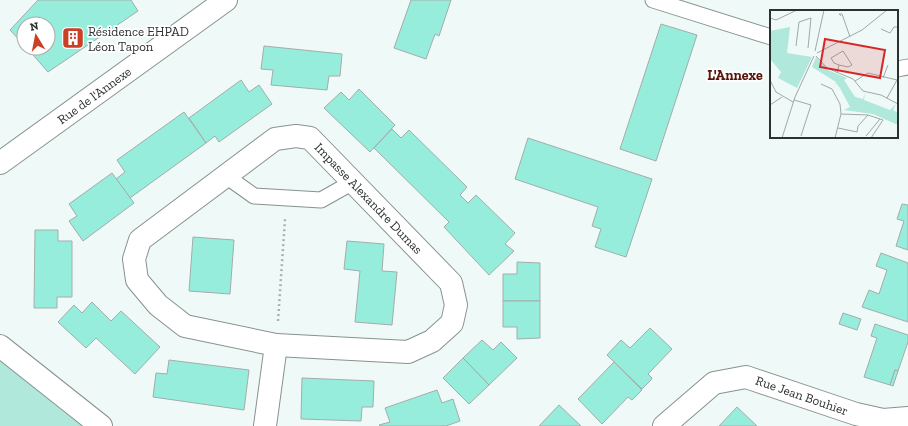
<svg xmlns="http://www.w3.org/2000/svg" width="908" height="426" font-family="'Zilla Slab',serif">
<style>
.green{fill:#b0e8db}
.building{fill:#97eddb;stroke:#a3adab}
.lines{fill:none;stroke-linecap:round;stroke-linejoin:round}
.service-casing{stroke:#88928f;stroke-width:17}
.minor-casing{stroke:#88928f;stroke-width:24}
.tertiary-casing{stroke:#88928f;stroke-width:24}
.path{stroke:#aab2b0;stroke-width:2.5;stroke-dasharray:2 3;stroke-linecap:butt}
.service{stroke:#fff;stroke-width:15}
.minor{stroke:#fff;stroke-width:22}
.tertiary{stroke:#fff;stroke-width:22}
.labels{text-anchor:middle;stroke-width:3.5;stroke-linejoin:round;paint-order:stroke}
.poi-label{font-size:13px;fill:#2c302f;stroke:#fff;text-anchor:start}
.street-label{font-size:13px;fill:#2c302f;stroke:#fff}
.neighbourhood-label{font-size:14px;font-weight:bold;fill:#581509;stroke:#fff}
.inset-road{fill:none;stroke:#a1a9a7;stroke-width:1}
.view{fill:#d62828;fill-opacity:0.15;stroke:#d62828;stroke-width:2}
.inset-edge{fill:none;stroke:#2c302f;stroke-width:2}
</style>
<rect width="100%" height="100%" fill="#eff9f7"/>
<polygon class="green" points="0,359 60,409 83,426 0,426"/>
<g class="building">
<polygon points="38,0 131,0 138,11 48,72 27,48 48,48 48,24 24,24 24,45 10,30"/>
<polygon points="411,0 451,0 439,36 435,34 426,59 394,48"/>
<polygon points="661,24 697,35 656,161 620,149"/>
<polygon points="264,46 342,54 340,76 329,76 327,90 271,85 273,70 261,69"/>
<polygon points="241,80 249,92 259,85 272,104 219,142 215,136 206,143 189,118"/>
<polygon points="359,89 395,125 370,152 324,108 341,92 349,100"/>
<polygon points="184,112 206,143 130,198 116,179 125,172 117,160"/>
<polygon points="392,129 401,138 409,130 467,187 460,195 468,203 476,195 515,233 505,244 514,251 489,275 444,227 449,222 374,148"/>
<polygon points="528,138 652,179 626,257 595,247 601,229 592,226 598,207 515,179"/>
<polygon points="112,173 134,203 83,241 69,221 77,216 69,204"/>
<polygon points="902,204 908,205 908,250 896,246 904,221 897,219"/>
<polygon points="35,230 58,230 58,241 72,241 72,297 57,297 57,308 34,308"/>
<polygon points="193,237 234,240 230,294 189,291"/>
<polygon points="347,241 384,244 382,271 397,272 392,325 355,322 360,271 344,269"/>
<polygon points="881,253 908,263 908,322 862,307 869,290 879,294 887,270 876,266"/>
<polygon points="517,262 540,263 540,301 503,301 503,274 517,274"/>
<polygon points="503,301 540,301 540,338 517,339 517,327 503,327"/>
<polygon points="92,302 111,321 121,311 160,347 135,374 96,338 86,348 58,322 74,305 82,313"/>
<polygon points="843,313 861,319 857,330 839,324"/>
<polygon points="875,324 908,335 908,342 898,371 895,370 890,385 864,377 877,338 871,336"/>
<polygon points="650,328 672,349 648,374 652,378 651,380 642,389 607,355 621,340 630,348"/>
<polygon points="482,340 493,350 501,342 517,358 489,385 463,358"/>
<polygon points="463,358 489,385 469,404 443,378"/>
<polygon points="169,360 249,370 244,410 153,397 156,373 167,374"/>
<polygon points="614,362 642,390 632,400 628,397 602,424 578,399"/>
<polygon points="895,370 898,371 893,386 890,385"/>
<polygon points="302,378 374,381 373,407 362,407 361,421 301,419"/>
<polygon points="437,390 442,403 453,399 460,421 446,426 380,426 379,425 390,422 385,408"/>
<polygon points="559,405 581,426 539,426"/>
<polygon points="737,407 757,426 719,426"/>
</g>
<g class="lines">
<g class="service-casing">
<g id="service">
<polyline points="653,0 771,37"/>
<polyline points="897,69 908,67"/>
<polyline points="226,176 254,196 321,200 353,182"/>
</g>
</g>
<g class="minor-casing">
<g id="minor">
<polygon points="296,136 310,138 451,283 456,305 452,323 432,341 408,352 276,345 185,326 158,305 137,280 134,259 140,240 275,139"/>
<polyline points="0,346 101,426"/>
<polyline points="265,426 276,345"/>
<polyline points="664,426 714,383 746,377 856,414 883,420 908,418"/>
</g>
</g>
<g class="tertiary-casing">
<polyline id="tertiary" points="0,163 226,0"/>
</g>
<polyline class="path" points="278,321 285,219"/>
<use href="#service" class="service"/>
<use href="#minor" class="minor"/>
<use href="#tertiary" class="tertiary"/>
</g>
<defs>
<g id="building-square" transform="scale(1.15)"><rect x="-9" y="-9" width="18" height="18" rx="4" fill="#ca3f25" stroke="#fff"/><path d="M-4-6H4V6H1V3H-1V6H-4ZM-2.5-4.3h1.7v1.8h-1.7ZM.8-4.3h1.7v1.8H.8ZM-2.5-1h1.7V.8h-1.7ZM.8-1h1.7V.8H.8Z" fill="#fff"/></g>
</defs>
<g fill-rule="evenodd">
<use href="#building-square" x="73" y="38"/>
</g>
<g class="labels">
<g class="poi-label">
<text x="88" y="36">Résidence EHPAD<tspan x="88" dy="15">Léon Tapon</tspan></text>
</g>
<g class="street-label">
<text transform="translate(94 95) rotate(-36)" y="5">Rue de l'Annexe</text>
<text transform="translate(369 198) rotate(46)" y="5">Impasse Alexandre Dumas</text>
<text transform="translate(802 395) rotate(19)" y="5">Rue Jean Bouhier</text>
</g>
<g class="neighbourhood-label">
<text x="735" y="80">L'Annexe</text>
</g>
</g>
<g transform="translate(770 10)">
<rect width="128" height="128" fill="#eff9f7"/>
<path d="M46,47L58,60L77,68L74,70L85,87L93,89L95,83L94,90L120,100L126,94L123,100L128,103V115L103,104L74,100L80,97L70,78L66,73L63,78L66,72L42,57Z" fill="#b0e8db"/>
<path d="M20,17L17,43L42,47L27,78L8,68L11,62L0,49V21Z" fill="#b0e8db"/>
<path class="inset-road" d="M71,6L69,4H72L80,27M0,8L6,10L27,0M111,19L120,23L124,17H128M26,36L29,12L41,8L38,38M45,41L54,0M47,43L92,20L117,0M46,46L57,58L83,69L93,81L111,85L128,94M67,63L69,55L78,57L82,55L73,41L61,48L64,53L69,55M113,68L118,55M0,70L6,82L23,92M85,71L98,63L127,70L117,88M51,74L62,79L70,94L71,104L65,128M24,90L41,95L31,126M0,95L12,87M71,104L98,105L113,110L101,128M68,118L87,122L88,116L98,105M96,126L110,109M12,128L25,87L44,46"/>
<path class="view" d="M55,29L115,40L110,68L50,57Z"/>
<rect width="128" height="128" class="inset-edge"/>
</g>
<g transform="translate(36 36) rotate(350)"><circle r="19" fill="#ffffff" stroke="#abacac"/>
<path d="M0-3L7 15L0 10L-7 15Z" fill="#ca3f25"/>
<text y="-6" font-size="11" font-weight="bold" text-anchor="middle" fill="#2c302f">N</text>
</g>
</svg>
